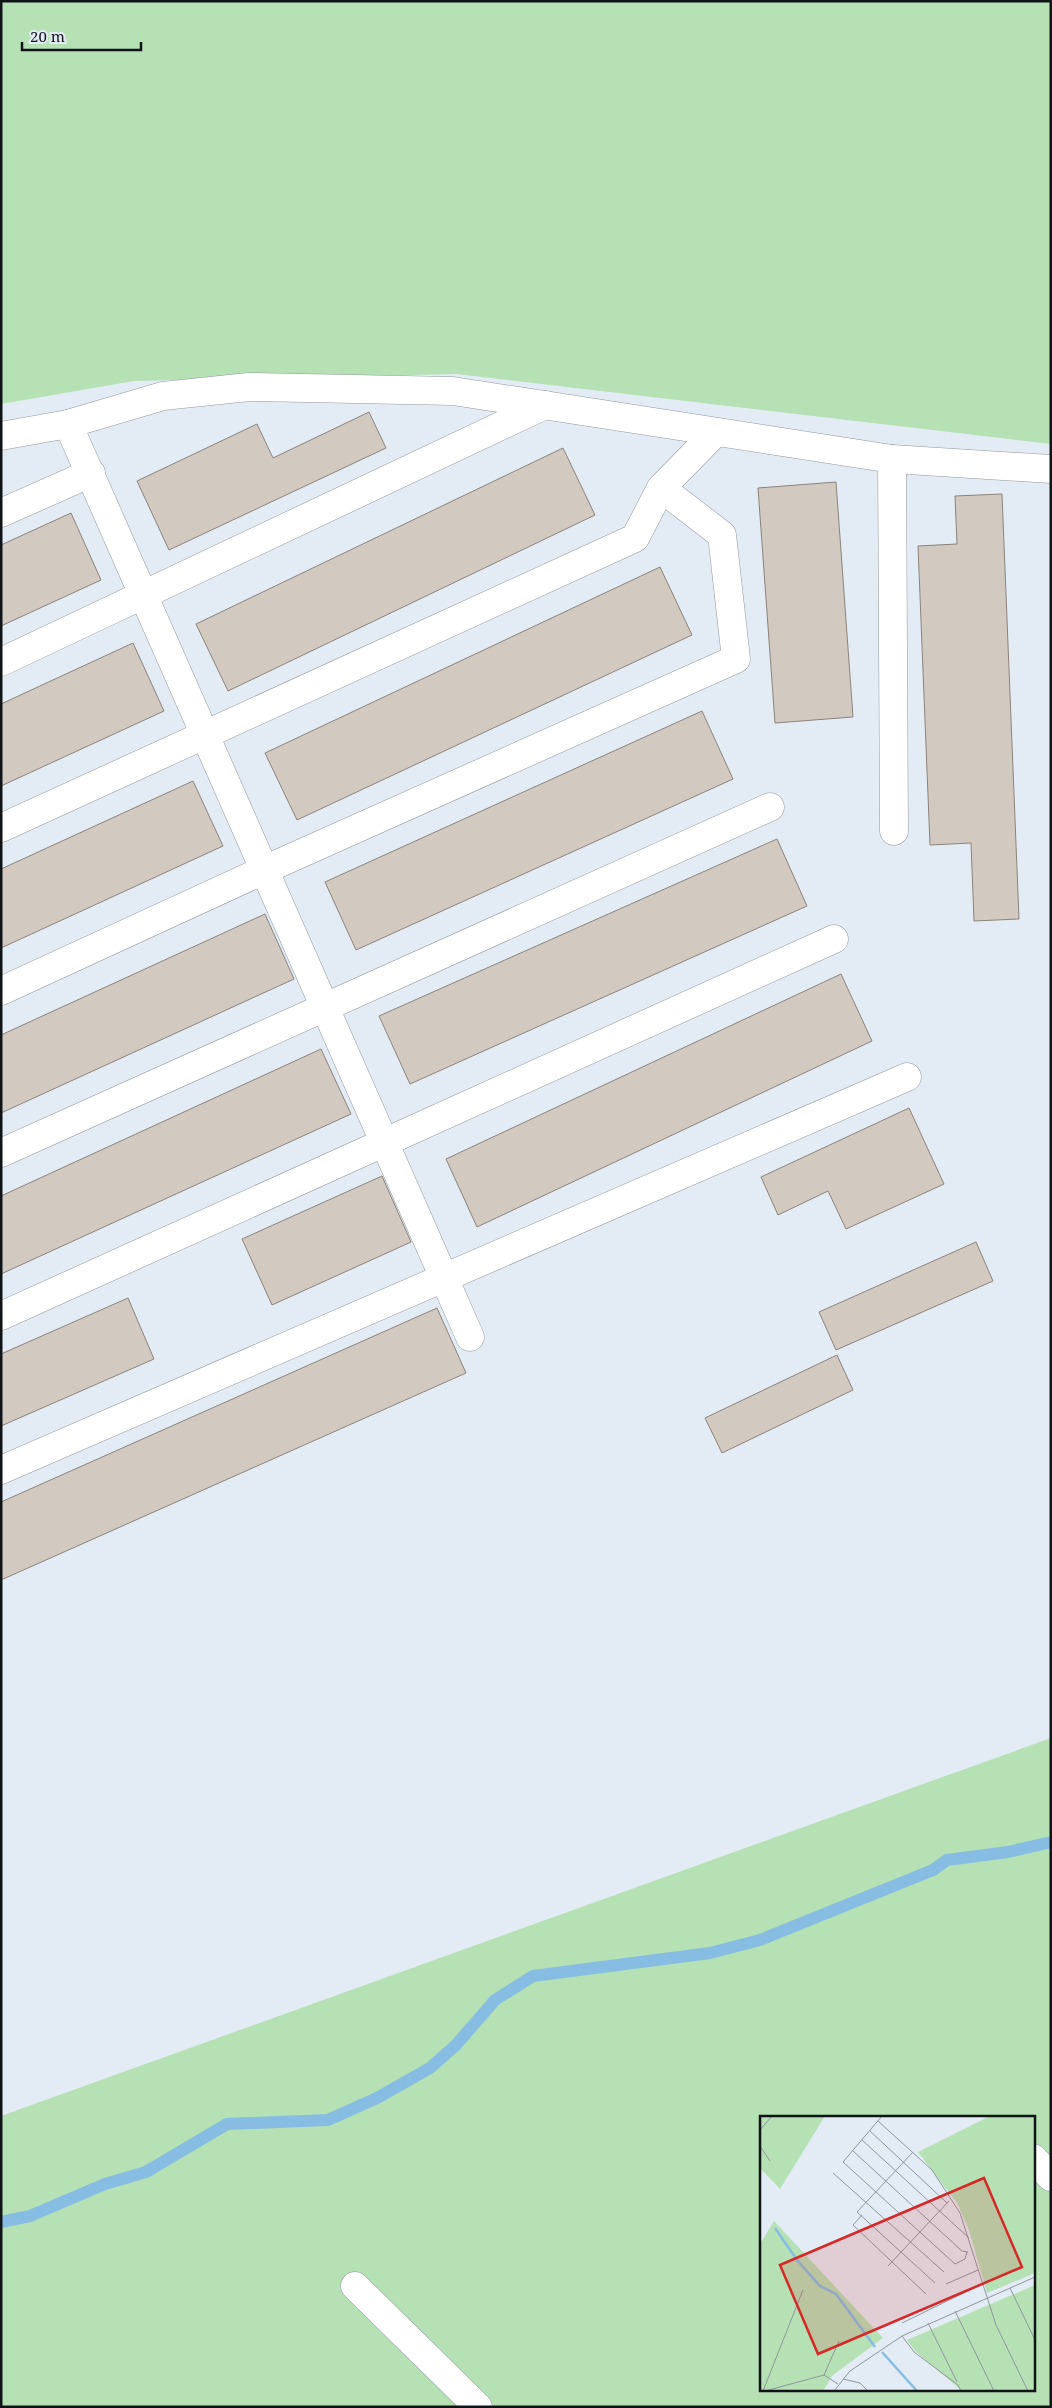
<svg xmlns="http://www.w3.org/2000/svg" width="1052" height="2408" font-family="'Noto Serif',serif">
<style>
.green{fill:#b5e1b4;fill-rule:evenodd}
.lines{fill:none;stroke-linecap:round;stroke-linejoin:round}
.stream{stroke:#87bce3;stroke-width:12}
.building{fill:#d2c9c1;stroke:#8b837b}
.minor-casing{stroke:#9098a0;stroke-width:29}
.minor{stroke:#fff;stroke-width:28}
.inset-river{fill:none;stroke:#87bce3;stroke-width:2.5}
.inset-road{fill:none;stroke:#8f969c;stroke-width:1}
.view{fill:#d62828;fill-opacity:0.15;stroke:#d62828;stroke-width:2.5}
.inset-edge{fill:none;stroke:#111417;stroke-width:2.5}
</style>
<rect width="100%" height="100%" fill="#e3ecf4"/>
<g class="green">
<polygon points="1,1 1051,1 1051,444 457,374 134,381 1,404"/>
<path d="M1051,1738V2407H1V2116ZM761,2117H1033V2389H761Z"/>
</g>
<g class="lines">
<polyline class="stream" points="1,2222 30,2216 105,2184 146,2172 227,2124 328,2120 377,2098 430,2068 456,2045 495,2000 533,1976 710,1953 760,1940 933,1870 947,1860 1008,1852 1051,1842"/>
</g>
<g class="building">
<polygon points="369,412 386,448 169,550 137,481 257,424 273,458"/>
<polygon points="563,448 595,515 228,691 196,624"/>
<polygon points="836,482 853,717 775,723 758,488"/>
<polygon points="1002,494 1019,919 974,921 971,843 930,845 918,546 957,544 955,496"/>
<polygon points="71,513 101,580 1,626 1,545"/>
<polygon points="660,567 692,635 297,820 265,753"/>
<polygon points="133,643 164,711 1,786 1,704"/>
<polygon points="702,711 733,779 356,950 325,882"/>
<polygon points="193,781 223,846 1,948 1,869"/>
<polygon points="777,839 807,906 410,1084 379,1016"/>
<polygon points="265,914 294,979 1,1113 1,1035"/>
<polygon points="841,974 872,1041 477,1227 446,1159"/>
<polygon points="321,1049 351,1114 1,1274 1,1196"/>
<polygon points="909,1108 944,1184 846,1229 828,1191 778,1215 761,1177"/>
<polygon points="382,1176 411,1242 272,1305 242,1239"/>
<polygon points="976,1242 993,1281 836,1350 819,1312"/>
<polygon points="128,1298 154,1359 1,1426 1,1354"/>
<polygon points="437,1308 466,1373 1,1580 1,1502"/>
<polygon points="837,1355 853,1390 722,1453 705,1418"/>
</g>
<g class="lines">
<g class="minor-casing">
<g id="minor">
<polyline points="68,424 470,1337"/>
<polyline points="1,436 68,424 163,396 249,387 453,391 892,459 1051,469"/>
<polyline points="892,459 894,831"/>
<polyline points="1,513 91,473"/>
<polyline points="1,662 545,405"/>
<polyline points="1,828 635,538 661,488 716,432"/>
<polyline points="1,991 264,870 736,659 722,535 661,488"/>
<polyline points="1,1153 770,807"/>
<polyline points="1,1316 834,939"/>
<polyline points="1,1470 907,1077"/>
<polyline points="1033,2158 1051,2177"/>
<polyline points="355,2286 478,2407"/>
</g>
</g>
<use href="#minor" class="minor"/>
</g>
<g transform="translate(760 2116)">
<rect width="275" height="275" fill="#e3ecf4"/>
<path d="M0,0H65L20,73L0,52ZM230,0H275V157L227,177L209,114L197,87L158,36ZM14,105L123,222L73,259L63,275H0V128ZM275,169V275H202L155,235L147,224Z" fill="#b5e1b4"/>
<path class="inset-river" d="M15,112L37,144L60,170L76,178L115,231M122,236L157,275"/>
<path class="inset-road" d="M122,0L83,46L195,148L205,143L207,136M118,5L172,54L200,97L236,209L268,275M0,14L12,0M110,15L187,87M102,24L209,122M0,30L10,45M93,35L202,135L208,136M153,36L97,96L175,167M73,57L184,156M102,99L93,109L166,178M128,150L189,85M186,168L218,154M250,172L275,224M195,195L234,275M142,207L222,168M168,207L197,266M142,220L154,236L198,269L201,275M64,259L79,225M83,263L100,267L108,275M3,275L43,174M5,275L64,259L78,268M74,275L90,255L142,220L275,161"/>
<path class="view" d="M224,62L262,151L58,238L20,149Z"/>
<rect width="275" height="275" class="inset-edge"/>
</g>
<rect width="1052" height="2408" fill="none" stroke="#111417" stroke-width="5"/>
<path d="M22 42v8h119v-8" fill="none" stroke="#111417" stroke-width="2.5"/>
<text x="30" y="42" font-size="15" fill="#111417" stroke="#e3ecf4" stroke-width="4" paint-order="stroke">20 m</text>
</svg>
